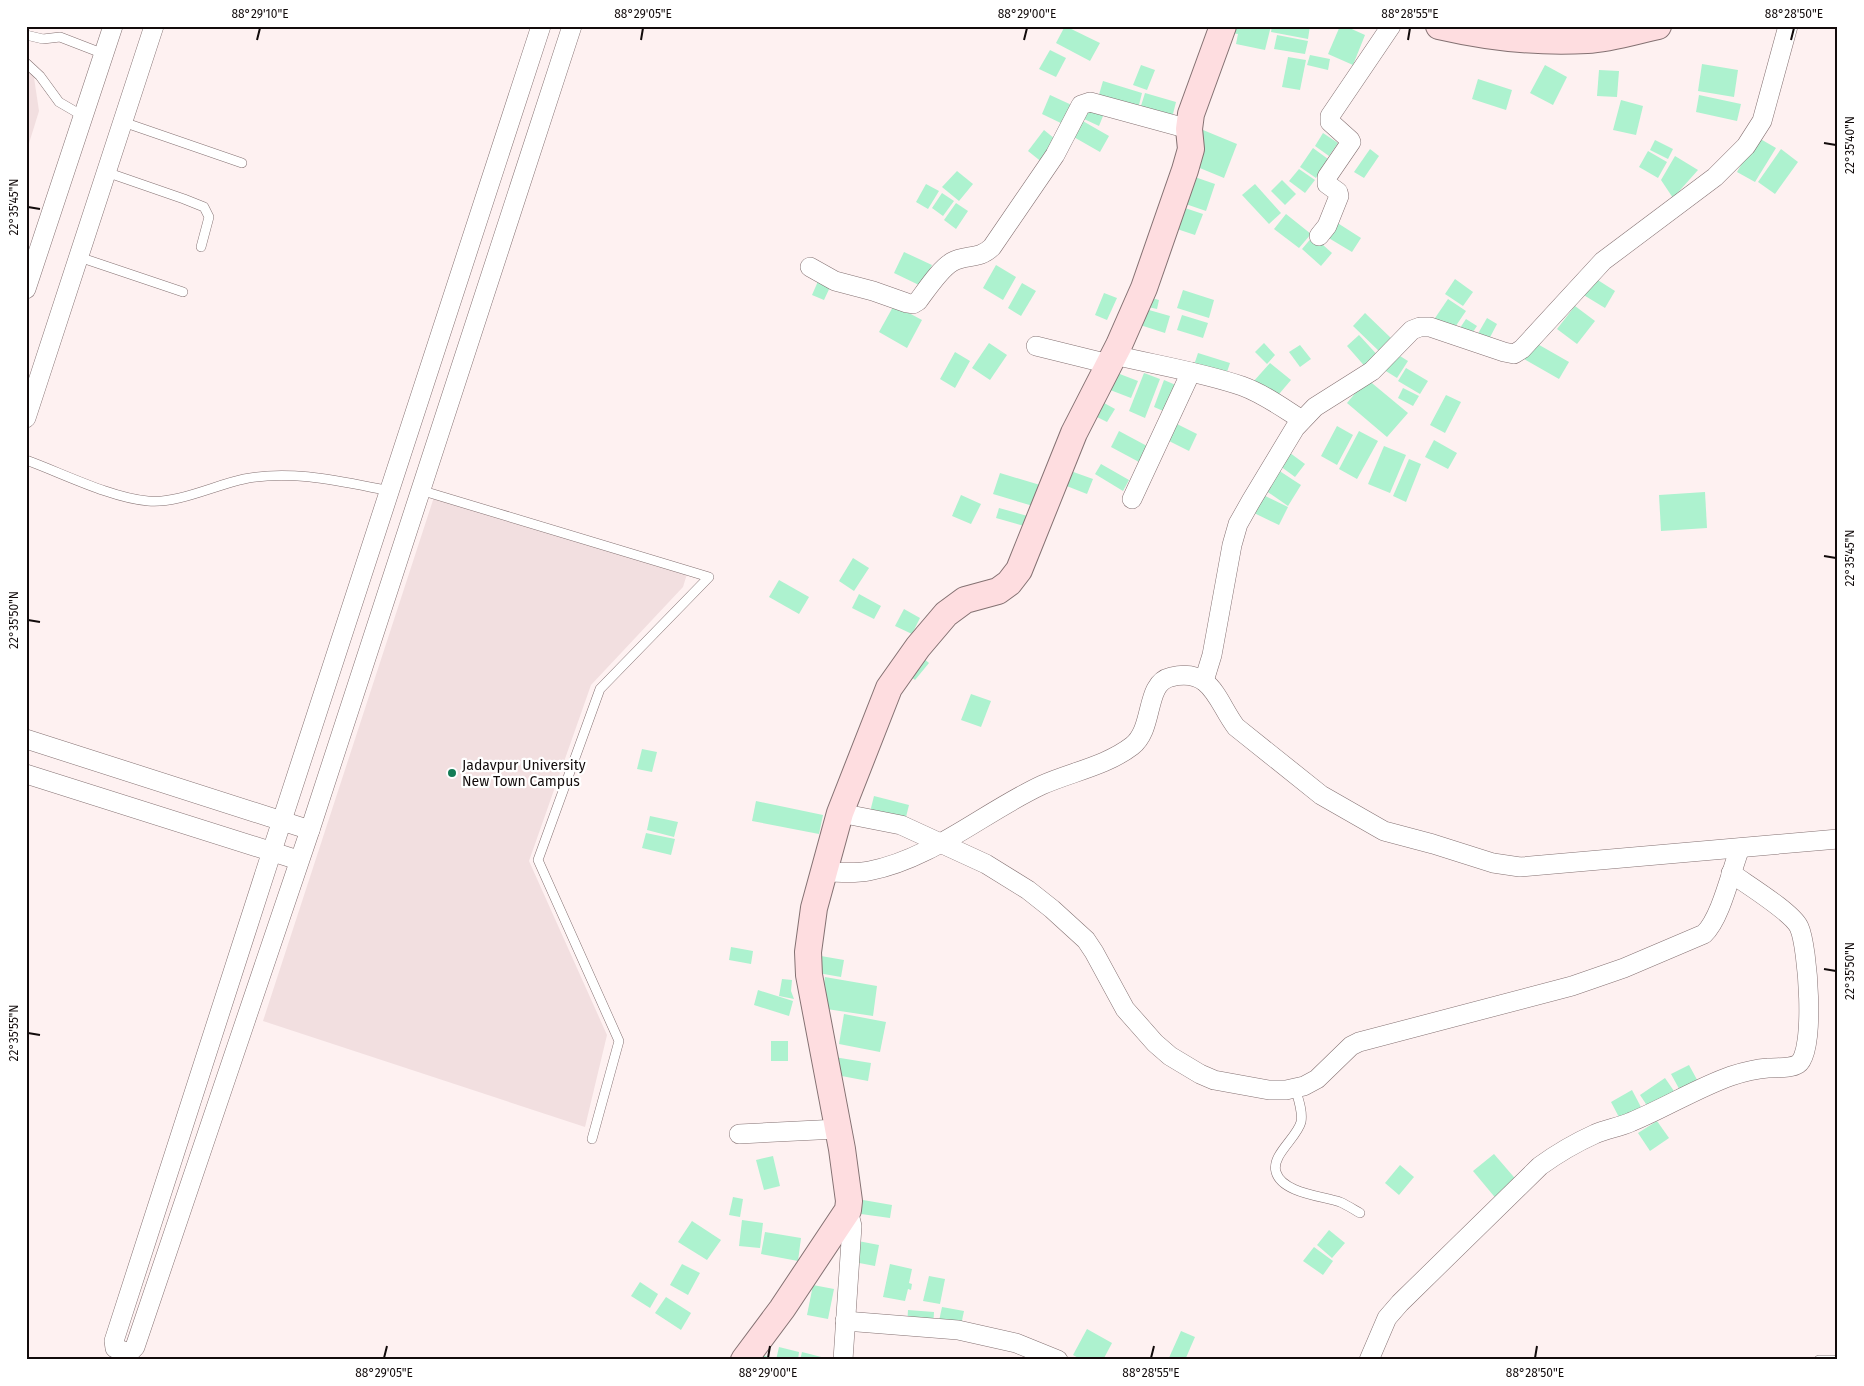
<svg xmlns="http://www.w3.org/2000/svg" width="1864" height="1386" font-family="'Fira Sans',sans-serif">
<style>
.built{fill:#f2dfe0}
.building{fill:#adf2cf}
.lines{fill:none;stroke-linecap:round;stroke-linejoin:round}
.lane-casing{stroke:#847172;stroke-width:10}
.street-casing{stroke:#847172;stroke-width:20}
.secondary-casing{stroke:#847172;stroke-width:28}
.lane{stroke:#fff;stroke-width:9}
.street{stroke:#fff;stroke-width:19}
.secondary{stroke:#fedde0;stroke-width:26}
.ticks{fill:none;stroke:#120b0b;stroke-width:2}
.poi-dot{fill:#147c56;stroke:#fff;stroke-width:2}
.labels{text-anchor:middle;stroke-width:4.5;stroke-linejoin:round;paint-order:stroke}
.poi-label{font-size:14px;fill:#120b0b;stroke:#fff;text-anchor:start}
.neatline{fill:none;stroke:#120b0b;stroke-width:2}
.ticks-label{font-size:12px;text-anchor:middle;fill:#120b0b}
</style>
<rect width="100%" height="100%" fill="#fef1f1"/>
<g class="built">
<polygon points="26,69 33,71 39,111 26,153"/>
<polygon points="435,494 687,574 683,587 591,685 529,861 607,1035 585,1127 263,1021"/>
</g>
<g class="building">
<polygon points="1065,26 1100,43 1090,61 1056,43"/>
<polygon points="1231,26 1271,26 1265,50 1236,44 1238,34 1230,33"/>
<polygon points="1272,26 1310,26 1308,39 1271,32"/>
<polygon points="1340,26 1345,26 1365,35 1353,65 1328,54"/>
<polygon points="1277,35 1308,41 1305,54 1274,49"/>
<polygon points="1050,50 1066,58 1056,77 1039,69"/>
<polygon points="1310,55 1330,59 1328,70 1307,65"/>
<polygon points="1288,57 1306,60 1300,90 1282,87"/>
<polygon points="1702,64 1738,70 1734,97 1698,91"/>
<polygon points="1141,65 1155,70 1147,90 1133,85"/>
<polygon points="1545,65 1567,77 1553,105 1530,93"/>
<polygon points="1599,70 1619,71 1617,97 1597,96"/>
<polygon points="1478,79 1512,90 1506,110 1472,99"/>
<polygon points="1103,81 1142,93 1138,109 1098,98"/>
<polygon points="1145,93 1176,102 1172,118 1140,109"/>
<polygon points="1050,95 1076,107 1067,126 1042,114"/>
<polygon points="1699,95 1741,104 1737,121 1696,112"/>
<polygon points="1621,100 1643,106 1636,135 1613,130"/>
<polygon points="1090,105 1105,111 1099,126 1084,119"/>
<polygon points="1081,120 1109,136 1100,152 1072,136"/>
<polygon points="1044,130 1060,143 1043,163 1028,151"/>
<polygon points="1203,130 1237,144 1224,178 1190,164"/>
<polygon points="1323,133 1338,143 1329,156 1315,146"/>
<polygon points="1757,137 1776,148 1755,182 1737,172"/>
<polygon points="1655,140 1673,149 1668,159 1650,150"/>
<polygon points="1313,148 1328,159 1316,178 1300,167"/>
<polygon points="1370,149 1379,156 1364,178 1354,172"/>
<polygon points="1781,149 1798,162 1775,194 1758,182"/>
<polygon points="1648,151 1667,162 1658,178 1639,167"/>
<polygon points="1675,156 1698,170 1673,198 1661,180"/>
<polygon points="1299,169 1315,180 1305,193 1289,181"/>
<polygon points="957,171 973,184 959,201 942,187"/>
<polygon points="1186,174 1215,184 1206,211 1177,201"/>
<polygon points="1282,180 1296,194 1285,205 1271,191"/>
<polygon points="926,184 939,191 928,209 916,202"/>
<polygon points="1255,184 1281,213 1269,224 1242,195"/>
<polygon points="942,193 954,201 943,216 932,208"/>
<polygon points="956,203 968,211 956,229 944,220"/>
<polygon points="1176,205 1203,214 1195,235 1168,226"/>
<polygon points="1286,214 1311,234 1299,248 1274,229"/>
<polygon points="1336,222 1361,238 1352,252 1327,237"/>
<polygon points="1313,236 1332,253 1321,266 1302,249"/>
<polygon points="904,252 932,265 921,286 894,273"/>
<polygon points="996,265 1016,277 1003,300 983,288"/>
<polygon points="1593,277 1615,291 1605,308 1582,294"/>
<polygon points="819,279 831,285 824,300 812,295"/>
<polygon points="1455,279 1473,292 1463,306 1445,294"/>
<polygon points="1022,283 1036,291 1021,316 1008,308"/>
<polygon points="1183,290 1214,300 1209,318 1177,308"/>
<polygon points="1104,293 1117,298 1107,320 1095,315"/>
<polygon points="1141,295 1159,300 1157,309 1139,305"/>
<polygon points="1448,299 1466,311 1451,333 1433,321"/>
<polygon points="894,305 922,320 907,348 879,332"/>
<polygon points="1575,306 1595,321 1577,344 1557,329"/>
<polygon points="1142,308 1170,316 1165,333 1137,324"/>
<polygon points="1365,313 1393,340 1381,353 1353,326"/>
<polygon points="1182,315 1208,323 1203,338 1177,330"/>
<polygon points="1487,318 1497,324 1487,343 1476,337"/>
<polygon points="1466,319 1477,326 1468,339 1458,331"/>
<polygon points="1359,335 1381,359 1368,370 1347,346"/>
<polygon points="1534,342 1569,362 1559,379 1524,359"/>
<polygon points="989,343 1007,355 990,380 972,368"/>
<polygon points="1264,343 1275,355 1267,364 1255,352"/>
<polygon points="1300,345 1311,359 1300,367 1289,352"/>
<polygon points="1392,351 1408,361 1397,378 1381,368"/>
<polygon points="955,352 970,361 955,388 940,379"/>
<polygon points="1198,353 1230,363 1224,381 1192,371"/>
<polygon points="1270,363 1291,380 1274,400 1253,382"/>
<polygon points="1406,368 1428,381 1420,394 1398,381"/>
<polygon points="1112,371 1138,381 1131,398 1105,388"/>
<polygon points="1144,373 1160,379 1145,418 1129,411"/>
<polygon points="1367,379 1408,413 1387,437 1347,403"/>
<polygon points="1164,380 1178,386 1168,413 1154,407"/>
<polygon points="1403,388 1419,396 1413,406 1398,398"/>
<polygon points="1446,395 1461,402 1445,433 1430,425"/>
<polygon points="1095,398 1115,409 1107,422 1087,412"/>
<polygon points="1171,421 1197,434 1189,451 1163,438"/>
<polygon points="1337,426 1353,435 1337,465 1321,456"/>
<polygon points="1119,431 1147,446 1139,462 1111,447"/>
<polygon points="1359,431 1378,441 1357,479 1339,469"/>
<polygon points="1434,440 1457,453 1448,469 1425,457"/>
<polygon points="1384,446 1406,455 1390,493 1368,484"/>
<polygon points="1286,450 1305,464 1295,477 1276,463"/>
<polygon points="1409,459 1421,464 1406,502 1393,496"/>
<polygon points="1101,464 1129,480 1123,491 1095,474"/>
<polygon points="1275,468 1301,485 1288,506 1262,488"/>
<polygon points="1065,469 1093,479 1087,494 1059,483"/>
<polygon points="1000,473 1040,485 1033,506 993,494"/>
<polygon points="1705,492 1707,528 1661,531 1659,495"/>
<polygon points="1261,494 1288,507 1279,525 1252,512"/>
<polygon points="961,495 981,504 971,524 952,516"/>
<polygon points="999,508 1031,517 1028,527 996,518"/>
<polygon points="853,558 869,568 854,591 839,581"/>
<polygon points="779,580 809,597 799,614 769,597"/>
<polygon points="859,594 881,606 874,619 852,608"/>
<polygon points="904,609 920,618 912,634 895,626"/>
<polygon points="918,654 929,663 915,680 904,671"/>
<polygon points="971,694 991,701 981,727 961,720"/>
<polygon points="642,749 657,752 652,772 637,769"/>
<polygon points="874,796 909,805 905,821 870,812"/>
<polygon points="756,801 823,815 819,834 752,821"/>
<polygon points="650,816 678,822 674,837 647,830"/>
<polygon points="646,833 675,839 671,855 642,848"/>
<polygon points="731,947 753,951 751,964 729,960"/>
<polygon points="821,956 844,960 841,977 818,973"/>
<polygon points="825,977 877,986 873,1016 820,1008"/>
<polygon points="782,979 792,980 791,991 794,999 779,996"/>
<polygon points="758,990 793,1001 789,1016 754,1005"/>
<polygon points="844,1014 886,1022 880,1052 839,1044"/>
<rect x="771" y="1041" width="17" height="20"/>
<polygon points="834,1057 871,1063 868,1081 831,1074"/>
<polygon points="1689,1065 1701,1087 1683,1096 1671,1074"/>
<polygon points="1665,1078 1676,1094 1650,1110 1640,1095"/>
<polygon points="1632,1090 1642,1109 1621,1121 1611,1102"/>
<polygon points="1657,1121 1669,1138 1650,1151 1638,1133"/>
<polygon points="1494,1154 1519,1183 1498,1201 1473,1171"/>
<polygon points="773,1156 780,1186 764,1190 756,1160"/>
<polygon points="1400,1165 1414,1177 1399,1195 1385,1183"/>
<polygon points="733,1197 743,1199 740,1217 729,1215"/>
<polygon points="863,1200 892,1205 890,1218 861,1214"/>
<polygon points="742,1220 763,1223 760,1248 739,1246"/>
<polygon points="692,1221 721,1240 707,1260 678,1242"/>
<polygon points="1329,1230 1345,1243 1332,1258 1317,1245"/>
<polygon points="765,1232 801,1238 798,1261 761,1254"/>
<polygon points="858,1241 879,1245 875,1266 854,1262"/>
<polygon points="1314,1247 1333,1261 1323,1275 1303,1261"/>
<polygon points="682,1264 700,1273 688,1295 670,1285"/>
<polygon points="890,1264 912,1269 909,1283 912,1284 911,1290 908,1289 905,1301 883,1297"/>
<polygon points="929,1276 945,1279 940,1304 923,1301"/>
<polygon points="640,1282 658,1294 650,1308 631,1296"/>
<polygon points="813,1285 834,1289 828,1319 807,1315"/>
<polygon points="666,1297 691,1313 681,1330 655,1313"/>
<polygon points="942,1307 964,1311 961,1325 939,1321"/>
<polygon points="908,1310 934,1312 933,1327 907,1325"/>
<polygon points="1087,1329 1112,1343 1103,1360 1082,1360 1073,1355"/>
<polygon points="1181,1331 1195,1337 1185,1360 1168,1360"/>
<polygon points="779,1347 799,1352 798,1360 750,1360 753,1351 776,1360"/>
<polygon points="802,1352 829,1359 829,1360 800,1360"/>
</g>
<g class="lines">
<g class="lane-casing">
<g id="lane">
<polyline points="26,35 43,39 60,37 104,54"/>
<polyline points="26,63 40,76 59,102 83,116"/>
<polyline points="123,122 242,163"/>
<polyline points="106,172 184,199 204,207 209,217 201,247"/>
<polyline points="79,257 183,292"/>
<path d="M26,460C62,473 111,498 148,501C177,504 215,485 244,479C292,469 343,482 390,491"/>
<polyline points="420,490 709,577 600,689 538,860 619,1041 592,1139"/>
<path d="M1295,1088C1298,1098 1303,1111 1301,1122C1297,1138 1271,1155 1276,1172C1282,1193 1322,1196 1340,1202C1347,1205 1353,1209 1360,1213"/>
<polyline points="1819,1360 1833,1360"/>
</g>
</g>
<g class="street-casing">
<g id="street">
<polyline points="541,26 272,851 114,1341 115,1348 129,1353 135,1347 310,830 572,26"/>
<polyline points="1319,236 1327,226 1339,196 1338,192 1327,184 1327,177 1351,142 1350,140 1330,122 1330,116 1391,26"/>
<path d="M810,267L835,281L873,291L907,303L913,304L918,301C927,289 940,269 952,262C966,254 979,260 992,247L1055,155L1081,105L1090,102L1189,129"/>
<polyline points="26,289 113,26"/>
<polyline points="1036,346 1109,364"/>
<path d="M1114,355C1156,365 1201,372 1242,386C1264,394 1283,408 1302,420"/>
<polyline points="26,418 154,26"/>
<polyline points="1132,499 1191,372"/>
<polyline points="1204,681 1212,655 1232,545 1238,524 1251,501 1295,428 1315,407 1372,371 1412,330 1420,327 1430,327 1504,352 1514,354 1522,349 1603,261 1715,177 1746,146 1762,121 1788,26"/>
<polyline points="26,739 310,830"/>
<polyline points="26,774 298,860"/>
<path d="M840,813L901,825L986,864L1028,890L1052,909L1086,940L1094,952L1125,1009L1155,1043L1170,1056L1200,1074L1214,1080L1269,1090H1286L1304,1086L1317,1079L1351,1046L1359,1042L1572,986L1624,968L1704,934C1721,918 1731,871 1740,848"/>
<path d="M824,872C838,872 855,874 869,871C932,859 984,812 1042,785C1071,772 1106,766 1132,746C1155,728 1144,683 1171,677C1212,667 1217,702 1236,727L1321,795L1384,831L1433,844L1493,863L1520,867L1838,839"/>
<polyline points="739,1134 838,1129"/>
<polyline points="845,1321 958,1330 1016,1343 1058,1360"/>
<polyline points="843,1360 852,1226 848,1210"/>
<path d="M1369,1360L1387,1318L1400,1303L1540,1166C1558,1153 1575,1143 1595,1134C1607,1129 1620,1127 1631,1122C1665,1108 1697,1088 1731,1076C1743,1072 1756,1069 1768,1068C1777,1067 1790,1069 1798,1064C1816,1053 1808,946 1799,927C1792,912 1746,884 1731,873"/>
</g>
</g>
<g class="secondary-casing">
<g id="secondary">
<path d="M1439,26C1487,37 1537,43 1587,40C1610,39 1635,31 1658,26"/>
<polyline points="744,1360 782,1309 848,1210 849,1201 842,1149 809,975 808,952 814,908 840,813 889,688 918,647 946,614 965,600 998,591 1009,583 1019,570 1074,433 1119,345 1144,288 1185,170 1191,149 1189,129 1191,114 1223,26"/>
</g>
</g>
<use href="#lane" class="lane"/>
<use href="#street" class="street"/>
<use href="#secondary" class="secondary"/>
</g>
<path class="ticks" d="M257,40L260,28M641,40L643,28M1024,40L1027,28M1408,40L1410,28M1791,40L1794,28M1824,143L1836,145M28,207L40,209M1824,556L1836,558M28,620L40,622M1824,969L1836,971M28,1033L40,1035M384,1358L387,1346M768,1358L770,1346M1151,1358L1154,1346M1535,1358L1537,1346"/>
<circle class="poi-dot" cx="452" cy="773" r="5"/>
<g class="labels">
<g class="poi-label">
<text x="462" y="770">Jadavpur University<tspan x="462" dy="16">New Town Campus</tspan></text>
</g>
</g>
<rect width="1864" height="1386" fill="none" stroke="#ffffff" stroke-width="55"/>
<rect x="28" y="28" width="1808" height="1330" class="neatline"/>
<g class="ticks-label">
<text x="260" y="18">88°29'10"E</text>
<text x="643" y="18">88°29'05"E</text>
<text x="1027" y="18">88°29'00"E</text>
<text x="1410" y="18">88°28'55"E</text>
<text x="1794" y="18">88°28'50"E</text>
<text transform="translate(1850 145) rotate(-90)" y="4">22°35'40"N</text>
<text transform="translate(14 207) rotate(-90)" y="4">22°35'45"N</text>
<text transform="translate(1850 558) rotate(-90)" y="4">22°35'45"N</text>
<text transform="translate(14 620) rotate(-90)" y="4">22°35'50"N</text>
<text transform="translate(1850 971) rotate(-90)" y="4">22°35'50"N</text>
<text transform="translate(14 1033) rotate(-90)" y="4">22°35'55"N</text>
<text x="384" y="1377">88°29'05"E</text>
<text x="768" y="1377">88°29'00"E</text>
<text x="1151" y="1377">88°28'55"E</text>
<text x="1535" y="1377">88°28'50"E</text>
</g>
</svg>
